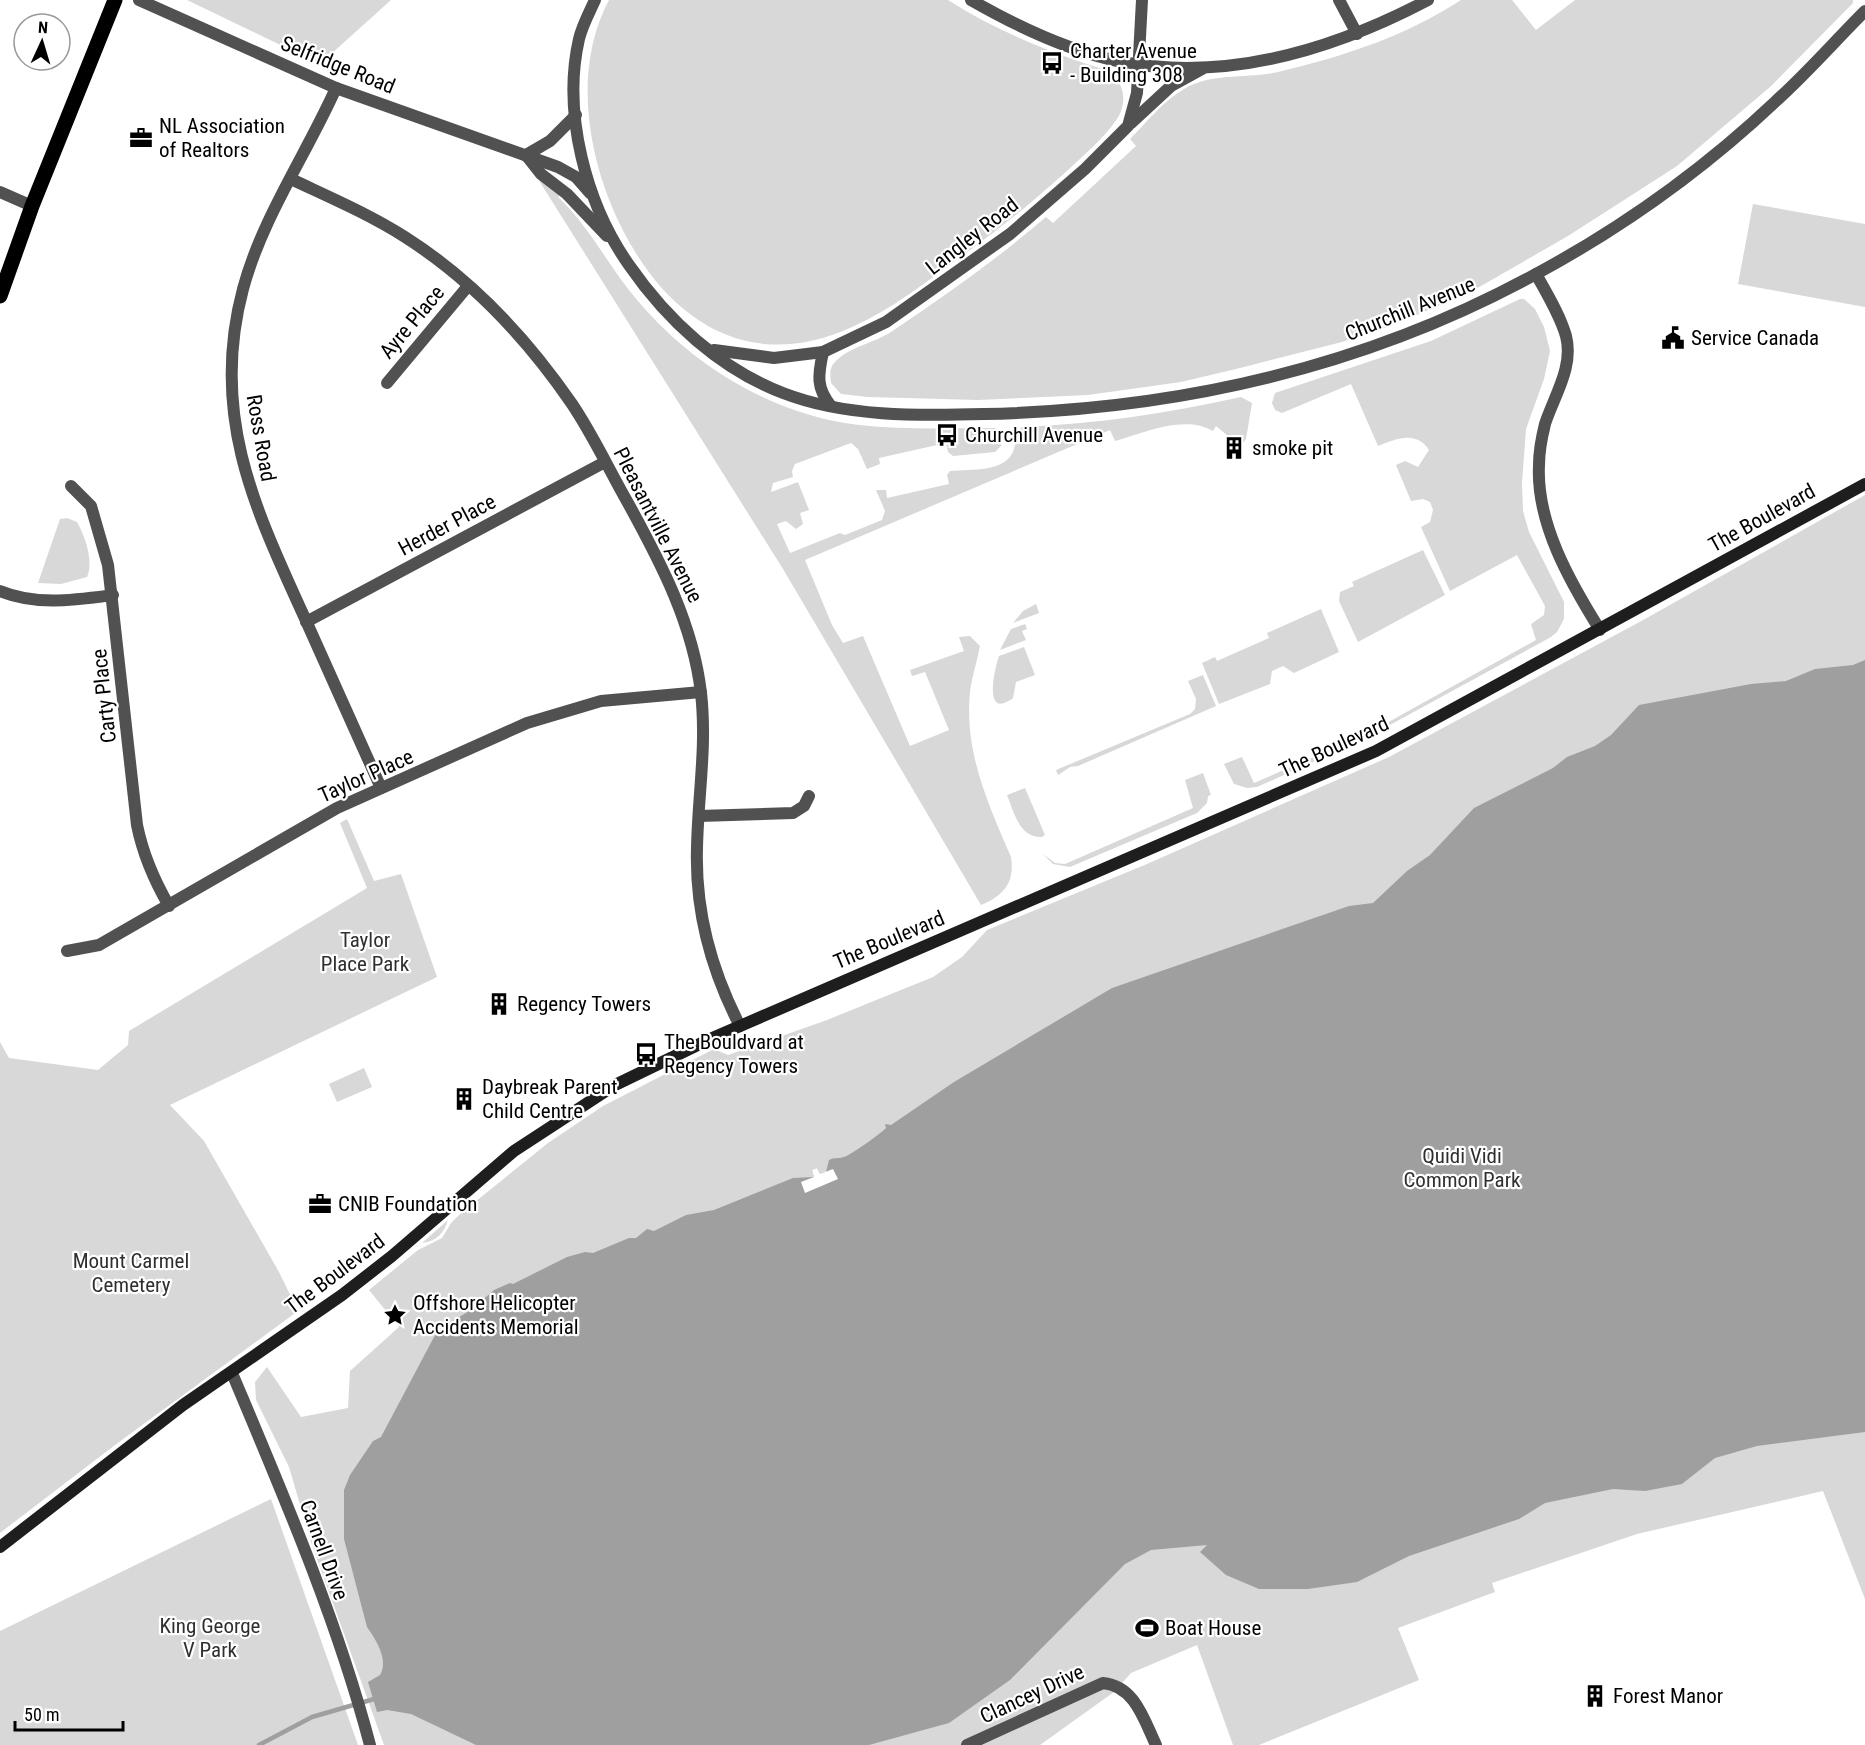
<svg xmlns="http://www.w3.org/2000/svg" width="1865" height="1745" font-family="'Roboto Condensed',sans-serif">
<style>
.green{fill:#d8d8d8}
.water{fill:#9f9f9f}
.pier{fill:#fff}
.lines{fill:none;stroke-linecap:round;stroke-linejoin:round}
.stream{stroke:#9f9f9f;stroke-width:4.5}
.street{stroke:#515151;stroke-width:12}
.secondary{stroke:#1e1e1e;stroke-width:12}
.primary{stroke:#000;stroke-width:15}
.labels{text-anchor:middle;stroke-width:4.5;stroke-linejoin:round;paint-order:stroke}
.poi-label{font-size:21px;fill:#000;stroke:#fff;text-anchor:start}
.street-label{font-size:21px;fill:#000;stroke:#fff}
.park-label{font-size:21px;fill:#2f2f2f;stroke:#fff}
</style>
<rect width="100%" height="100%" fill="#fff"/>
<g class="green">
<polygon points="187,0 391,0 320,64"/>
<path d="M609,0H948C992,28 1037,47 1087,64C1099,68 1112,71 1119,83C1126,94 1124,108 1117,119C1104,138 1085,154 1068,170C1035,200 1002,227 966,253C930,279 893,309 852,327C737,380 652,306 610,202C585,139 576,62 609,0Z"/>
<path d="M1461,0H1512L1536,30L1575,0H1853V3L1770,87L1677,166L1568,236L1474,290L1399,323L1342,342L1236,369L1181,382L1088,395L978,400L868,397L841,394L831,383C830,375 829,368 835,362C849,347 874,343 891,332C945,296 997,259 1046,217L1053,223L1136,146L1130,139C1147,122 1163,101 1184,89C1212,72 1247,79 1278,72C1342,57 1406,36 1461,0Z"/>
<path d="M538,179L561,194L558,197C591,228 609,268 638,301C693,366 773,415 859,425C904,430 950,428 995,428L1002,438L1001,446L995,452L953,456L948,452L946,443L879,458L880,464L867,469L858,449L851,443L795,464L792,471L793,477L773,483L771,492L798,482L809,510L800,513L803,524L796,529L786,521L777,524L790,553L840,533L845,535L882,520L885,511L876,490H886L887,498L949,484L947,475L950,471C971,469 1007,473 1014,449C1017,439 1014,433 1022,427C1096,424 1169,413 1241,397L1252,403L1246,439L1241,447L1216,426L1213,431C1185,414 1143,433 1115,441L1110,430L805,560L832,625L843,643L863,636L910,746L949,730L925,672L912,676L910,670L964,651L959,637L970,636L980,646C977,662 972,676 970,692C964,751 988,804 1011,857C1015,881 1005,895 981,905L783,569Z"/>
<polygon points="1753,204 1865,224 1865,307 1738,284"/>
<path d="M1520,299H1524L1535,309L1544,327L1550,351L1544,379L1526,429L1522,483L1523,511L1529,532L1564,602V619L1557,632L1551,637L1366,738L1257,787L1247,788L1234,784L1224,764L1242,757L1254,783L1367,734L1536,640L1531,624L1544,615L1545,606L1517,555L1450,591L1421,527L1430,522L1433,510L1430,502L1423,499L1411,501L1396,465L1405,461L1418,467L1429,450C1416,430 1396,439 1378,446L1351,384L1282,413L1275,410L1272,403L1275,393L1431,341Z"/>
<polygon points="1865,495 1865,1599 1823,1491 1637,1534 1492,1583 1495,1592 1398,1628 1419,1680 1259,1745 1233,1745 1197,1645 1131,1673 1114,1692 1040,1745 384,1745 312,1545 289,1467 256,1400 255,1382 267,1367 301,1417 348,1408 350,1371 399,1327 369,1290 418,1250 442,1238 451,1223 460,1214 548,1143 603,1106 714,1049 728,1055 827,1020 933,977 962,957 987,930 1147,864 1389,757 1645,619"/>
<path d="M67,518L77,522C85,536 94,562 87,577L61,584L38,583L60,519Z"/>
<polygon points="1423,550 1445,595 1358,642 1339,601 1340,592 1354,586 1352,582"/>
<polygon points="1036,604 1039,613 1013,623 1023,611"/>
<polygon points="1321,609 1339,652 1294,673 1283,666 1272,671 1270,684 1219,704 1202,663 1215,657 1217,661 1269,638 1267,633"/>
<polygon points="1025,624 1027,629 1022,631 1026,640 1000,650 1011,629"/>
<path d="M1024,647L1035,675L1016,682L1013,698C982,721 995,667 999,656Z"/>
<polygon points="1203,675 1216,706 1078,766 1070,767 1058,775 1056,770 1190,714 1195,709 1196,699 1188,681"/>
<polygon points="1203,773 1211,795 1208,796 1207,803 1197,813 1070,867 1053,864 1043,854 1055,863 1065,864 1193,808 1185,780"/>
<path d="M1025,788L1045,835L1042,837C1019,838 1014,812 1007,795Z"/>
<polygon points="347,819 374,881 401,874 437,977 170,1105 204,1141 279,1272 298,1311 115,1445 0,1533 0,1042 9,1058 98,1070 128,1045 129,1031 367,888 340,823"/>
<polygon points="364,1068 372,1087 337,1102 329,1084"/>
<path d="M448,1220C444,1233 437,1241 422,1243Z"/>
<polygon points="271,1499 358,1745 0,1745 0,1631"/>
</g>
<path class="water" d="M1865,660V1432L1757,1446L1715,1458L1682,1484L1645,1491L1613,1489L1545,1503L1519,1519L1409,1556L1357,1582L1308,1589H1259L1226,1575L1200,1552L1207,1545L1151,1550L1125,1564L1010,1680L949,1723L869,1745H476L411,1714L387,1710L377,1712L368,1682L380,1675C389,1660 376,1640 367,1627L344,1539V1490L350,1475L373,1441L381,1437L434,1337L442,1327L471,1310L494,1290L510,1283L513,1284L567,1257L585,1252L593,1253L629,1238H636L647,1229L654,1231L686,1215L714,1210L793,1178L814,1177L812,1170L817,1168L820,1174L826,1172L829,1160C835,1157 838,1159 844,1157C851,1155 880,1134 886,1128L885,1124L891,1125L954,1082L1112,988L1349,906L1373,903L1407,871L1430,855L1474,808L1553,768L1567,757L1595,746L1611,735L1639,705L1751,684L1786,681L1815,669L1853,665Z"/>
<polygon class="pier" points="817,1168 820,1174 833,1169 838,1179 805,1193 801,1182 814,1177 812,1170"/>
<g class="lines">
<polyline class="stream" points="259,1745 312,1717 374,1699"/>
<g class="street">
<polyline points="139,0 336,88 558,167 576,177 590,193"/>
<path d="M595,0C589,13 582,26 579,39C562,113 586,204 629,265C667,320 720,369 783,393C845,417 918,416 984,414C1177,410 1366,367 1536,274C1623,227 1704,169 1776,101C1807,73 1835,41 1865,11"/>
<path d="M971,0C1018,27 1068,51 1122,62C1229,82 1335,49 1428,0"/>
<polyline points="1339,0 1357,34"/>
<path d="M336,88C306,155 262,218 243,289C209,416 256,511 307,623C332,678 356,733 381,788"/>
<polyline points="1131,123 1171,86 1202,69"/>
<polyline points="526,155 541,174 567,194 607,236"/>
<polyline points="526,155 550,141 576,115"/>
<path d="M291,179C329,197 369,214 405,237C471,279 528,340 572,404C593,435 609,470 628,503C661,563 693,624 701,693C707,746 698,795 697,848C695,911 711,970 740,1026"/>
<polyline points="0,192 32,206"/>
<path d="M1536,274C1547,294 1560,315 1566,336C1574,367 1554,396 1545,424C1542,436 1539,452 1539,465C1536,523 1570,582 1600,630"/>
<polyline points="714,350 774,358 823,352 886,322 1010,234 1085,169 1128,126 1137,93 1142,0"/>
<path d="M823,352C818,375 816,388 831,406"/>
<polyline points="387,383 468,286"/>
<path d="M71,486L91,506L108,565L137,825C143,855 154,880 169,906"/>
<path d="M0,591C36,606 75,600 113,595"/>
<polyline points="306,622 605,462"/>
<polyline points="699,816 793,813 804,806 809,796"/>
<polyline points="67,951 99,945 337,808 527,723 601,701 701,692"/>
<path d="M232,1373C282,1492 337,1619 370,1745"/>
<path d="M967,1745L1103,1683C1135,1686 1144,1720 1156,1745"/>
</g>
<polyline class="secondary" points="0,1547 183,1405 342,1295 392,1256 514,1151 615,1085 710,1039 1376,751 1865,484"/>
<polyline class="primary" points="0,296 32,206 115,0"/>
</g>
<defs>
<g id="bus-bare" transform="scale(1.8)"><path d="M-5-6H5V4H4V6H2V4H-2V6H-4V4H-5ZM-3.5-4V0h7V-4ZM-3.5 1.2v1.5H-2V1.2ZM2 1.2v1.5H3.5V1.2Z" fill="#000" stroke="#fff" stroke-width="2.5" paint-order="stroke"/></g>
<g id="office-bare" transform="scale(1.8)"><path d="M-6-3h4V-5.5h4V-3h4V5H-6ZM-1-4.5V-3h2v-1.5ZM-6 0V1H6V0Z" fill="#000" stroke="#fff" stroke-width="2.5" paint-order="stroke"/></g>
<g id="civic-bare" transform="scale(1.8)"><path d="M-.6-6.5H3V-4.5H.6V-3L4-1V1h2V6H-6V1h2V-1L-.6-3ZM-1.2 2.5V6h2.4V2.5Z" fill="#000" stroke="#fff" stroke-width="2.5" paint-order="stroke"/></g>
<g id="building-bare" transform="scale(1.8)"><path d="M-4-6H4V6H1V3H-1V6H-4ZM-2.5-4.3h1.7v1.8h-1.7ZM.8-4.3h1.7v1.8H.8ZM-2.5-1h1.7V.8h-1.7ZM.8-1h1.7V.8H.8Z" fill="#000" stroke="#fff" stroke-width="2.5" paint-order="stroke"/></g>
<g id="sight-bare" transform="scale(1.8)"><path d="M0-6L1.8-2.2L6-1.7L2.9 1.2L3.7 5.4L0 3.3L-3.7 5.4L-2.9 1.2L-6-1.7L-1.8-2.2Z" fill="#000" stroke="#fff" stroke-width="2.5" paint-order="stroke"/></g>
<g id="stadium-bare" transform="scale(1.8)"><path d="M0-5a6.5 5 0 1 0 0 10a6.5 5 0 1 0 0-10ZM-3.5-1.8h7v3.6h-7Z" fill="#000" stroke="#fff" stroke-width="2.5" paint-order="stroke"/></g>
</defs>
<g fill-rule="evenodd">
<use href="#bus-bare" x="1052" y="63"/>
<use href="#office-bare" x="141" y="138"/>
<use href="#civic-bare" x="1673" y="338"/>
<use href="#bus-bare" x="947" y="435"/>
<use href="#building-bare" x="1234" y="448"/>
<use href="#building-bare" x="499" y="1004"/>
<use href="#bus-bare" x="646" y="1054"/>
<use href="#building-bare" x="464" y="1099"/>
<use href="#office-bare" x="320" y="1204"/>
<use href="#sight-bare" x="395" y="1315"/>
<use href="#stadium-bare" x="1147" y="1628"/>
<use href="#building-bare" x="1595" y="1696"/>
</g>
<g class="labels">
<g class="poi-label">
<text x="1070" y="58">Charter Avenue<tspan x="1070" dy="24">- Building 308</tspan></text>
<text x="159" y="133">NL Association<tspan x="159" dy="24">of Realtors</tspan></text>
<text x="1691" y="345">Service Canada</text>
<text x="965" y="442">Churchill Avenue</text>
<text x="1252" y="455">smoke pit</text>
<text x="517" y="1011">Regency Towers</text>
<text x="664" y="1049">The Bouldvard at<tspan x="664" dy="24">Regency Towers</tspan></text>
<text x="482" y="1094">Daybreak Parent<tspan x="482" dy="24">Child Centre</tspan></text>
<text x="338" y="1211">CNIB Foundation</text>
<text x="413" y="1310">Offshore Helicopter<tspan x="413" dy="24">Accidents Memorial</tspan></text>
<text x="1165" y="1635">Boat House</text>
<text x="1613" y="1703">Forest Manor</text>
</g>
<g class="street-label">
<text transform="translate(338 65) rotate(22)" y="7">Selfridge Road</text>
<text transform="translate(972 236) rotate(-38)" y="7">Langley Road</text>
<text transform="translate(1410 309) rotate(-22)" y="7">Churchill Avenue</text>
<text transform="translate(412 322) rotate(-50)" y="7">Ayre Place</text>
<text transform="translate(261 438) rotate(80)" y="7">Ross Road</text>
<text transform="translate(1762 518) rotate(-29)" y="7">The Boulevard</text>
<text transform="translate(447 525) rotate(-28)" y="7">Herder Place</text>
<text transform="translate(658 525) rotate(63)" y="7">Pleasantville Avenue</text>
<text transform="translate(104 696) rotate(-96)" y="7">Carty Place</text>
<text transform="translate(1334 747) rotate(-25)" y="7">The Boulevard</text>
<text transform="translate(366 776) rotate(-24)" y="7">Taylor Place</text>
<text transform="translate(889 940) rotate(-23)" y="7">The Boulevard</text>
<text transform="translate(335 1274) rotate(-37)" y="7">The Boulevard</text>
<text transform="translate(324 1550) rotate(70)" y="7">Carnell Drive</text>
<text transform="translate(1032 1694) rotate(-25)" y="7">Clancey Drive</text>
</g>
<g class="park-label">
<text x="365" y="947">Taylor<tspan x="365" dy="24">Place Park</tspan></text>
<text x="1462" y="1163">Quidi Vidi<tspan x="1462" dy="24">Common Park</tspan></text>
<text x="131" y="1268">Mount Carmel<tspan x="131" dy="24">Cemetery</tspan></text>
<text x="210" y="1633">King George<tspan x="210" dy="24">V Park</tspan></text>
</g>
</g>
<g transform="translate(42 42) rotate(4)"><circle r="28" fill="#ffffff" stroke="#999999" stroke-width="1.5"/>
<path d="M0-4.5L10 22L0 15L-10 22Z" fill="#000000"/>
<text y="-9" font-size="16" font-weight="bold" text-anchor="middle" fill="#000000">N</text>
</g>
<path d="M15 1721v9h108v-9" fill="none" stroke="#000000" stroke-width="3"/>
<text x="24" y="1721" font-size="18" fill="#000000" stroke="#ffffff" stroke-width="4.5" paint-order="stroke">50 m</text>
</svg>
